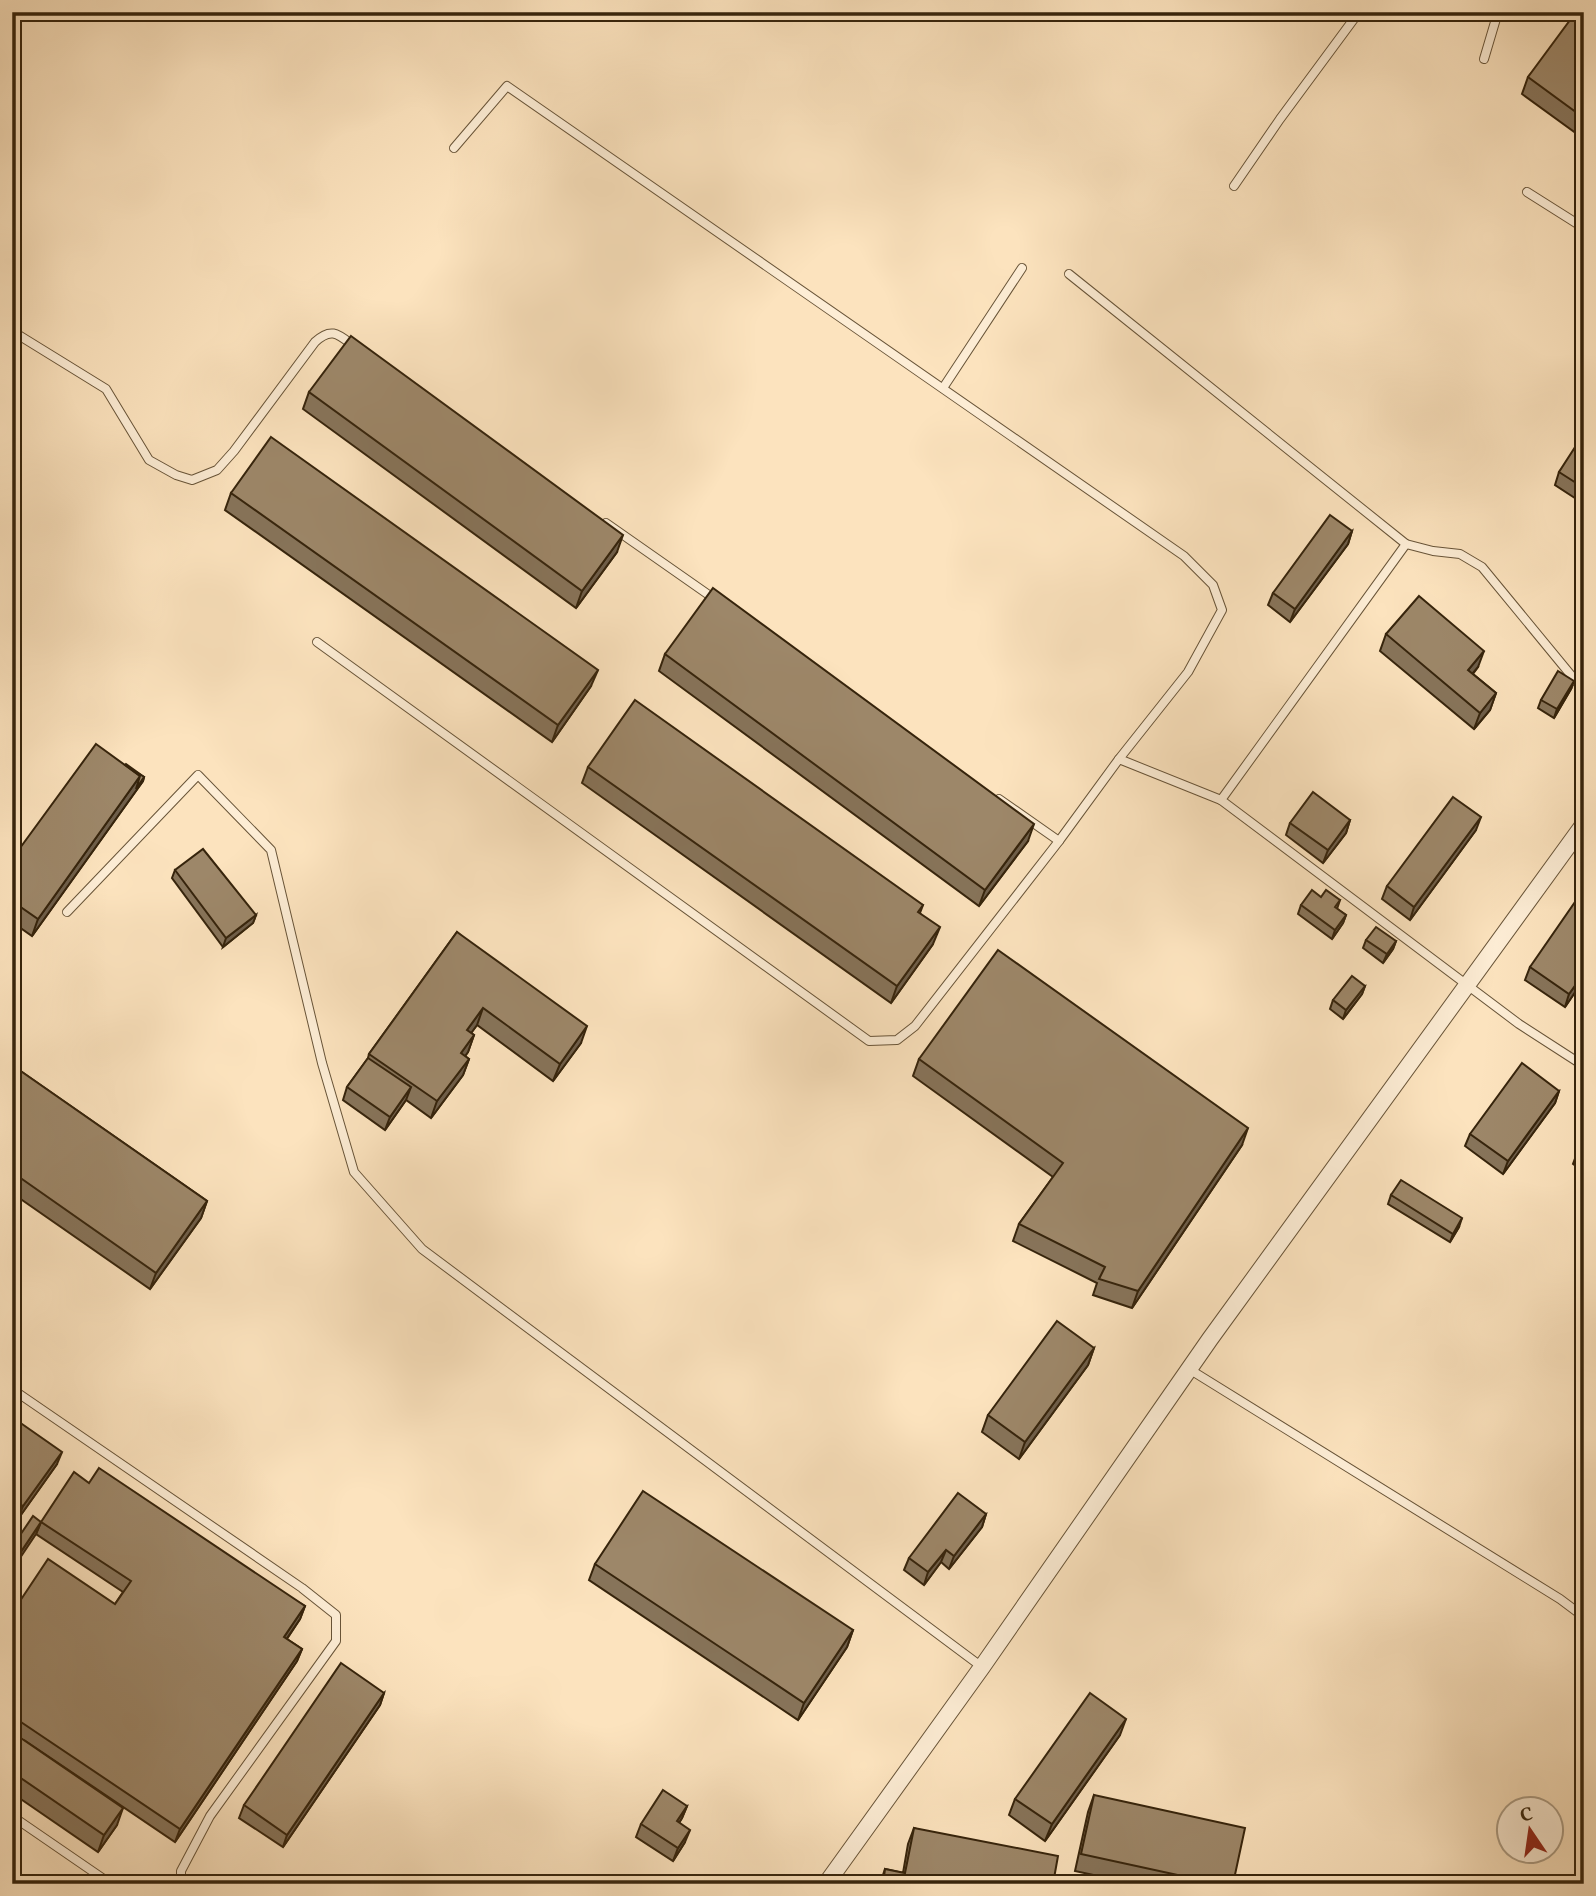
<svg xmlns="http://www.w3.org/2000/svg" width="1596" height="1896" font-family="Vollkorn,serif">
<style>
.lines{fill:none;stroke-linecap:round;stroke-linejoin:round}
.lane-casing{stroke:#685438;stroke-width:10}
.street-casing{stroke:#685438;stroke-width:18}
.lane{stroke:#fdedd5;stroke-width:8}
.street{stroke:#fdedd5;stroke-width:16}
.wall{fill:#87745a;stroke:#36240c;stroke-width:2}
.shaded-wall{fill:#6e5e4a;stroke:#36240c;stroke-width:2}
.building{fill:#9d8769;stroke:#36240c;stroke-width:2}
</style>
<rect width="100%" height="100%" fill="#fce3be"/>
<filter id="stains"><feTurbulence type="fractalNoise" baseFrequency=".00286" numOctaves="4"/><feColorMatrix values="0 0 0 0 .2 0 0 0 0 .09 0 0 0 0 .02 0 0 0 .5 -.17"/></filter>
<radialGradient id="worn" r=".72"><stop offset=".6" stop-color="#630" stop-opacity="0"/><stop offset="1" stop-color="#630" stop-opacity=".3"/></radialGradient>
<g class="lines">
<g class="lane-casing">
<g id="lane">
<polyline points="1484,59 1498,12"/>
<polyline points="454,148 507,86 1184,556 1213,585 1222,610 1188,672 1119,759"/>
<polyline points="1234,186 1280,119 1359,12"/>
<polyline points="1527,192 1584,228"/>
<polyline points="1069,274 1406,544 1221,800 1519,1024 1584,1066"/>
<path d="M12,331L106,389L149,460L176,475L192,480L217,470L234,451L315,342C332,326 339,335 355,347"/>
<polyline points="943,388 1022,268"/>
<polyline points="606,523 716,600"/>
<polyline points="1406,544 1433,551 1460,554 1482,567 1584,691"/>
<polyline points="317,642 869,1041 897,1040 915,1026 1059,841 1119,759 1221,800"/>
<polyline points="999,799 1059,841"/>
<polyline points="67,912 198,775 271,850 322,1063 354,1172 422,1249 982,1667"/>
<polyline points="1189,1369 1560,1599 1584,1617"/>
<polyline points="12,1389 302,1588 336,1615 336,1641 210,1816 181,1871 181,1884"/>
<polyline points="12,1816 111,1884"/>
</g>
</g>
<g class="street-casing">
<polyline id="street" points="826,1884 982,1667 1210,1339 1584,824"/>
</g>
<use href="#lane" class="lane"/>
<use href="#street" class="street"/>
</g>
<g class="wall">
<polygon points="1584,12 1584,139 1522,94 1528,77"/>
<polygon points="309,392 617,552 576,608 303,409"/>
<polygon points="1584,443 1584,504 1555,485 1559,472"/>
<polygon points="231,493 591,686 552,742 225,510"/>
<polygon points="1352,531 1348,544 1290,622 1268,605 1273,593"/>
<polygon points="1386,634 1478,667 1473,674 1496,693 1490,710 1474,729 1380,651"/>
<polygon points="665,654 1028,841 979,906 659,671"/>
<polygon points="1571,689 1554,718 1538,708 1541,700"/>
<polygon points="125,765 144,777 143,781 32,936 12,922 12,859"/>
<polygon points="588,767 923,905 920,913 933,944 891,1003 582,783"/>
<polygon points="1350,820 1346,833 1323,863 1286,835 1290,823"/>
<polygon points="1476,830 1410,920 1382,899 1387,886"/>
<polygon points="175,870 256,915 253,923 223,947 172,878"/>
<polygon points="1321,897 1340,900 1337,909 1346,915 1343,923 1332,939 1298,914 1301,905"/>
<polygon points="457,932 581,1043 553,1081 477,1025 471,1033 474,1035 468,1052 465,1056 469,1059 463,1075 431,1118 406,1100 385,1130 343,1100 347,1087 368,1058 369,1054"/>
<polygon points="1366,940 1396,941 1393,949 1383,963 1363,948"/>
<polygon points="1530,967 1584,979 1565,1007 1525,980"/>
<polygon points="1365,986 1362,994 1343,1019 1330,1009 1333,1000"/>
<polygon points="919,1059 1242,1145 1132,1308 1093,1295 1097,1283 1013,1241 1019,1224 1053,1177 913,1076"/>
<polygon points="12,1065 207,1201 201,1218 150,1289 12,1193"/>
<polygon points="1559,1091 1555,1103 1503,1174 1465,1146 1470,1134"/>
<polygon points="1584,1141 1584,1172 1573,1164 1579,1148"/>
<polygon points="1391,1195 1459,1227 1450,1242 1388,1204"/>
<polygon points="1094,1348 1088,1365 1019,1459 982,1432 988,1415"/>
<polygon points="12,1417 57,1464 18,1519 12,1515"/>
<polygon points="89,1483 305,1606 300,1619 287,1639 302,1649 297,1661 175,1842 24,1740 117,1825 98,1852 12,1793 12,1613 115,1604 123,1592 36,1534 41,1522"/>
<polygon points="986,1514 982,1527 949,1569 941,1562 924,1585 904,1570 909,1558"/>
<polygon points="595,1564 853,1630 847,1647 798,1720 589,1580"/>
<polygon points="384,1693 380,1705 283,1847 239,1818 244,1805"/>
<polygon points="1120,1735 1045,1841 1009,1815 1015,1799"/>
<polygon points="1094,1795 1233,1884 1135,1884 1075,1871 1088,1812"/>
<polygon points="687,1806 682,1818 679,1823 685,1842 673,1861 636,1837 641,1824"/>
<polygon points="914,1828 1053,1884 880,1884 885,1869 903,1873 908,1844"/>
</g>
<g class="shaded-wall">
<polygon points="1352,531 1348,544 1290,622 1295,609"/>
<polygon points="623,535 617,552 576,608 582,591"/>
<polygon points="1484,651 1478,667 1462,686 1468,670"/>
<polygon points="598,670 591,686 552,742 558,725"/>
<polygon points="1574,681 1571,689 1554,718 1557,709"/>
<polygon points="1496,693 1490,710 1474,729 1480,713"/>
<polygon points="140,776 144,777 143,781 32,936 38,919"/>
<polygon points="1481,817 1476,830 1410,920 1414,907"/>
<polygon points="1350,820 1346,833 1323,863 1328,850"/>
<polygon points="1034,824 1028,841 979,906 985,890"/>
<polygon points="256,915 253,923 223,947 226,938"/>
<polygon points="1346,915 1343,923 1332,939 1335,930"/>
<polygon points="940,927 933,944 891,1003 897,986"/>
<polygon points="1396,941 1393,949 1383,963 1387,954"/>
<polygon points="1584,973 1584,979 1565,1007 1569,994"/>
<polygon points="1365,986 1362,994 1343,1019 1346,1010"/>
<polygon points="483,1008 477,1025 461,1047 467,1030"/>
<polygon points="587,1026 581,1043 553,1081 560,1064"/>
<polygon points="474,1035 468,1052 455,1070 461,1053"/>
<polygon points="469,1059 463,1075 431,1118 437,1101"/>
<polygon points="411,1087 406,1100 385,1130 390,1117"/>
<polygon points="1559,1091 1555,1103 1503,1174 1508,1161"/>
<polygon points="1248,1128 1242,1145 1132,1308 1138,1291"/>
<polygon points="207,1201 201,1218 150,1289 156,1273"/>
<polygon points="1462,1218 1459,1227 1450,1242 1453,1234"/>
<polygon points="1094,1348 1088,1365 1019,1459 1025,1442"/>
<polygon points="62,1452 57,1464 18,1519 23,1506"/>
<polygon points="986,1514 982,1527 949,1569 954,1556"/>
<polygon points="41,1522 36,1534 12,1570 12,1565"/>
<polygon points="946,1550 941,1562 924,1585 928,1572"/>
<polygon points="305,1606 300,1619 279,1650 284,1637"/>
<polygon points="853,1630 847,1647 798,1720 804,1703"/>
<polygon points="302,1649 297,1661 175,1842 180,1829"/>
<polygon points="384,1693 380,1705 283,1847 287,1835"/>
<polygon points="1126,1719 1120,1735 1045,1841 1052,1824"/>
<polygon points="687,1806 682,1818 672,1834 677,1821"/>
<polygon points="123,1808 117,1825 98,1852 104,1835"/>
<polygon points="690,1830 685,1842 673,1861 678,1848"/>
</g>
<g class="building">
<polygon points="1576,12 1584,12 1584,118 1528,77"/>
<polygon points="351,336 623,535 582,591 309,392"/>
<polygon points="271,437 598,670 558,725 231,493"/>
<polygon points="1579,441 1584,443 1584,488 1559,472"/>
<polygon points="1330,515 1352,531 1295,609 1273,593"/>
<polygon points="713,588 1034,824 985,890 665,654"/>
<polygon points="1419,596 1484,651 1468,670 1496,693 1480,713 1386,634"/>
<polygon points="1558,671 1574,681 1557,709 1541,700"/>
<polygon points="635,700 923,905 918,912 940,927 897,986 588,767"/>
<polygon points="96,744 140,776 38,919 12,901 12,859"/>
<polygon points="126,764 144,777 136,789 140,776 125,765"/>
<polygon points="1313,792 1350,820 1328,850 1290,823"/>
<polygon points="1453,797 1481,817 1414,907 1387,886"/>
<polygon points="203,849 256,915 226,938 175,870"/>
<polygon points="1584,889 1584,973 1569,994 1530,967"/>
<polygon points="1312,890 1321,897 1326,890 1340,900 1335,907 1346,915 1335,930 1301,905"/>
<polygon points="1376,927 1396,941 1387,954 1366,940"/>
<polygon points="457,932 587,1026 560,1064 483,1008 467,1030 474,1035 461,1053 469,1059 437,1101 369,1054"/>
<polygon points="998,950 1248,1128 1138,1291 1099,1279 1105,1267 1019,1224 1063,1163 919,1059"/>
<polygon points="1352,976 1365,986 1346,1010 1333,1000"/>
<polygon points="368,1058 411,1087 390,1117 347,1087"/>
<polygon points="1522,1063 1559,1091 1508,1161 1470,1134"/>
<polygon points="12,1065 207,1201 156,1273 12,1172"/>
<polygon points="1584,1141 1584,1151 1579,1148"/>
<polygon points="1401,1180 1462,1218 1453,1234 1391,1195"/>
<polygon points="1057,1321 1094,1348 1025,1442 988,1415"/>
<polygon points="12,1417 62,1452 23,1506 12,1499"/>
<polygon points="99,1468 305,1606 284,1637 302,1649 180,1829 12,1716 12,1613 48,1559 115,1604 131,1581 41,1522 12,1565 12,1547 33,1516 41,1522 74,1472 89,1483"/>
<polygon points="643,1491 853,1630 804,1703 595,1564"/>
<polygon points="958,1493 986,1514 954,1556 946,1550 928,1572 909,1558"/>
<polygon points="341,1663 384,1693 287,1835 244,1805"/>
<polygon points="1090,1693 1126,1719 1052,1824 1015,1799"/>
<polygon points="12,1732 123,1808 104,1835 12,1772"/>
<polygon points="663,1790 687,1806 677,1821 690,1830 678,1848 641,1824"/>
<polygon points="1094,1795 1245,1828 1233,1884 1219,1884 1081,1854"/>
<polygon points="914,1828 1058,1856 1053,1884 883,1884 885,1869 905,1873"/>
</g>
<rect width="1596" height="1896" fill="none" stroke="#fce3be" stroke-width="42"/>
<rect x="14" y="14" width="1568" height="1868" fill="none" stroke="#36240c" stroke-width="3.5"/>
<rect x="21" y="21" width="1554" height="1854" fill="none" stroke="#36240c" stroke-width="2"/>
<g transform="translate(1530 1830) rotate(347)"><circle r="33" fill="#fdedd5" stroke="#ad9d85" stroke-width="2"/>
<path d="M0-5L12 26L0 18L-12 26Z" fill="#8f2418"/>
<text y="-10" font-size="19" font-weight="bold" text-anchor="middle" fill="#36240c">С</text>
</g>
<rect width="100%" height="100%" filter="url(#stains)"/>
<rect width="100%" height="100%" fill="url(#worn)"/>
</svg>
